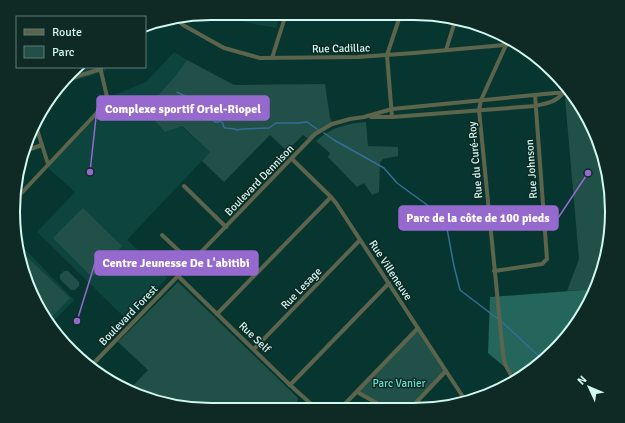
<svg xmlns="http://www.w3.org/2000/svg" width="625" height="423" font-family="Signika,sans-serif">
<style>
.built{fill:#0d443d}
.green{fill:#205048}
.forest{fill:#24665b}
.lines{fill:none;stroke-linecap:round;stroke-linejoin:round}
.stream{stroke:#356e95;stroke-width:1.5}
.minor{stroke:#5d644c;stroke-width:4}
.labels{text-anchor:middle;stroke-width:3;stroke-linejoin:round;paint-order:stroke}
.street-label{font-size:11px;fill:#d1f8f0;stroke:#0f2925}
.park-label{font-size:11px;fill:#63e0cb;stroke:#0f2925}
.rim{fill:none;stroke:#d1f8f0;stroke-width:2}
.leader{fill:none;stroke:#9569ce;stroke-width:1.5}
.callout-dot{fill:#9569ce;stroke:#0f2925;stroke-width:1.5}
.callout{fill:#9569ce;stroke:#9569ce;stroke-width:1.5}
.callout-label{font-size:12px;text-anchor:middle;font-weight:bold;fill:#fff}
</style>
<rect width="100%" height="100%" fill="#06362f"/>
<g class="built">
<polygon points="233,13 280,14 276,28 228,19"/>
<polygon points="174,52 187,60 176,75 144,111 152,117 165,131 181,126 210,152 127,240 167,278 126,319 37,232 75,192 46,166 112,96 146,82"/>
<polygon points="79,67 105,67 106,71 60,85"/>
<polygon points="16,238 19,243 74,300 50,325 39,311 17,250"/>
</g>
<g class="green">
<polygon points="187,60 234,85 325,84 330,118 331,120 332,124 310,140 303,135 287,151 270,135 224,182 202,161 210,152 182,126 165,132 152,117 144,111 176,75"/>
<polygon points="571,97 597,135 612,211 597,287 596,289 567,291 579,259 565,98"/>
<path d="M366,122L368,146L398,147V156L383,159L380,163L379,192L372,195L364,183L357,187L328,157L330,153L316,141C331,127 347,124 366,122Z"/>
<polygon points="83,208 122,246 92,277 53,238"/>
<polygon points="27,257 70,298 48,321 39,311 21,262"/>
<polygon points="64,271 68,271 79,282 79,286 75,290 71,290 60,279 60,275"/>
<polygon points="178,282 298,398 297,402 291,408 173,406 128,391 148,370 118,342"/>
<polygon points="418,328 446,371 409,410 389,410 357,392"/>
</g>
<polygon class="forest" points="596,289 554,352 517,377 488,353 490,297"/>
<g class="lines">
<g class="stream">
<polyline points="177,92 189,98 200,103 204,109 203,112 204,115 209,115 215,122 218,122 220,121 223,123 223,126 225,128 235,129 237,130 242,129 269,128 276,123 298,123 307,122 317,129"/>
<polyline points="324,133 334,140 384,168 397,183 445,218 454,266 460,290 498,319"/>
<polyline points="501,321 542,359"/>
</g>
<g class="minor">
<polyline points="176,19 183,25 224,48 260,58 358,57 414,53 516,44"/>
<polyline points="508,39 506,45 481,100 479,110 503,354 505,364 513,379"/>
<polyline points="446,50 456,18"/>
<polyline points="272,58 286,14"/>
<polyline points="65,80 101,69"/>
<path d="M371,117H392L535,106C547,103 555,103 563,93"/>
<polyline points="392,117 387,55 400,16"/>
<polyline points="35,123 48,164"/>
<polyline points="25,151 42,145"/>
<polyline points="292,159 331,197 336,203 465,400"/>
<polyline points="184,186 226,227"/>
<polyline points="14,201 108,101 100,67"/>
<polyline points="162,235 192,263"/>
<polyline points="494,271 542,264 547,259 535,95"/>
<polyline points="178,276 290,385 310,403 320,409"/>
<polyline points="217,314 331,197"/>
<polyline points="254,349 360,240"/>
<polyline points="91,366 315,134 332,124 350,119 364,117 392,109 555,93 568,93"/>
<polyline points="290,385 389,283"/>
<polyline points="357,392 389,410"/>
<polyline points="340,409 418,328"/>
<polyline points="409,410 446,371"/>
</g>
</g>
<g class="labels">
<g class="street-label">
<text transform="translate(341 48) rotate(-1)" y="4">Rue Cadillac</text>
<text transform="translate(475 160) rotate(-95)" y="4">Rue du Curé-Roy</text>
<text transform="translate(531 169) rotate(-94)" y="4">Rue Johnson</text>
<text transform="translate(259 180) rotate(-46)" y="4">Boulevard Dennison</text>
<text transform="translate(391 270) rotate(57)" y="4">Rue Villeneuve</text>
<text transform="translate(301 288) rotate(-46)" y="4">Rue Lesage</text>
<text transform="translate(128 315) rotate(-46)" y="4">Boulevard Forest</text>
<text transform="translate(255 337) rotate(44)" y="4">Rue Self</text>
</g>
<g class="park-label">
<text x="399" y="387">Parc Vanier</text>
</g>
</g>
<path d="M0 0H625V423H0ZM211 20H414A191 191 0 0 1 605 211V212A191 191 0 0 1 414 403H211A191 191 0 0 1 20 212V211A191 191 0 0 1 211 20Z" fill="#0f2925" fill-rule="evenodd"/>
<path class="rim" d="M211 20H414A191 191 0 0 1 605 211V212A191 191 0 0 1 414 403H211A191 191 0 0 1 20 212V211A191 191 0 0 1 211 20Z"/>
<path class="leader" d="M90 172L97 108M588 173L558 218M77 321L95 263"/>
<g class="callout-dot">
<circle cx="90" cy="172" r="4"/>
<circle cx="588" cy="173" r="4"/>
<circle cx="77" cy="321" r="4"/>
</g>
<g class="callout">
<rect x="97" y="96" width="172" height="24" rx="4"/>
<rect x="399" y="206" width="159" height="24" rx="4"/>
<rect x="95" y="251" width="163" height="24" rx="4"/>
</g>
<g class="callout-label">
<text x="183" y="113">Complexe sportif Oriel-Riopel</text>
<text x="478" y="222">Parc de la côte de 100 pieds</text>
<text x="176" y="267">Centre Jeunesse De L'abitibi</text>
</g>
<rect x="16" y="16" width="130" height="52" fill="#0f2925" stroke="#5d7c76"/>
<rect x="24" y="29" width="20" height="6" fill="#5d644c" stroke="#5d7c76"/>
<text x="52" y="36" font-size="12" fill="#d1f8f0">Route</text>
<rect x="24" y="46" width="20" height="12" fill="#205048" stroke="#5d7c76"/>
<text x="52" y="56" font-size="12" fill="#d1f8f0">Parc</text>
<g transform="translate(589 387) rotate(314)" stroke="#0f2925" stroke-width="3" paint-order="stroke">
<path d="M0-3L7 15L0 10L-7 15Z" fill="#d1f8f0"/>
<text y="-6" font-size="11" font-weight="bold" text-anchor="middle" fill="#d1f8f0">N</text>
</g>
</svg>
